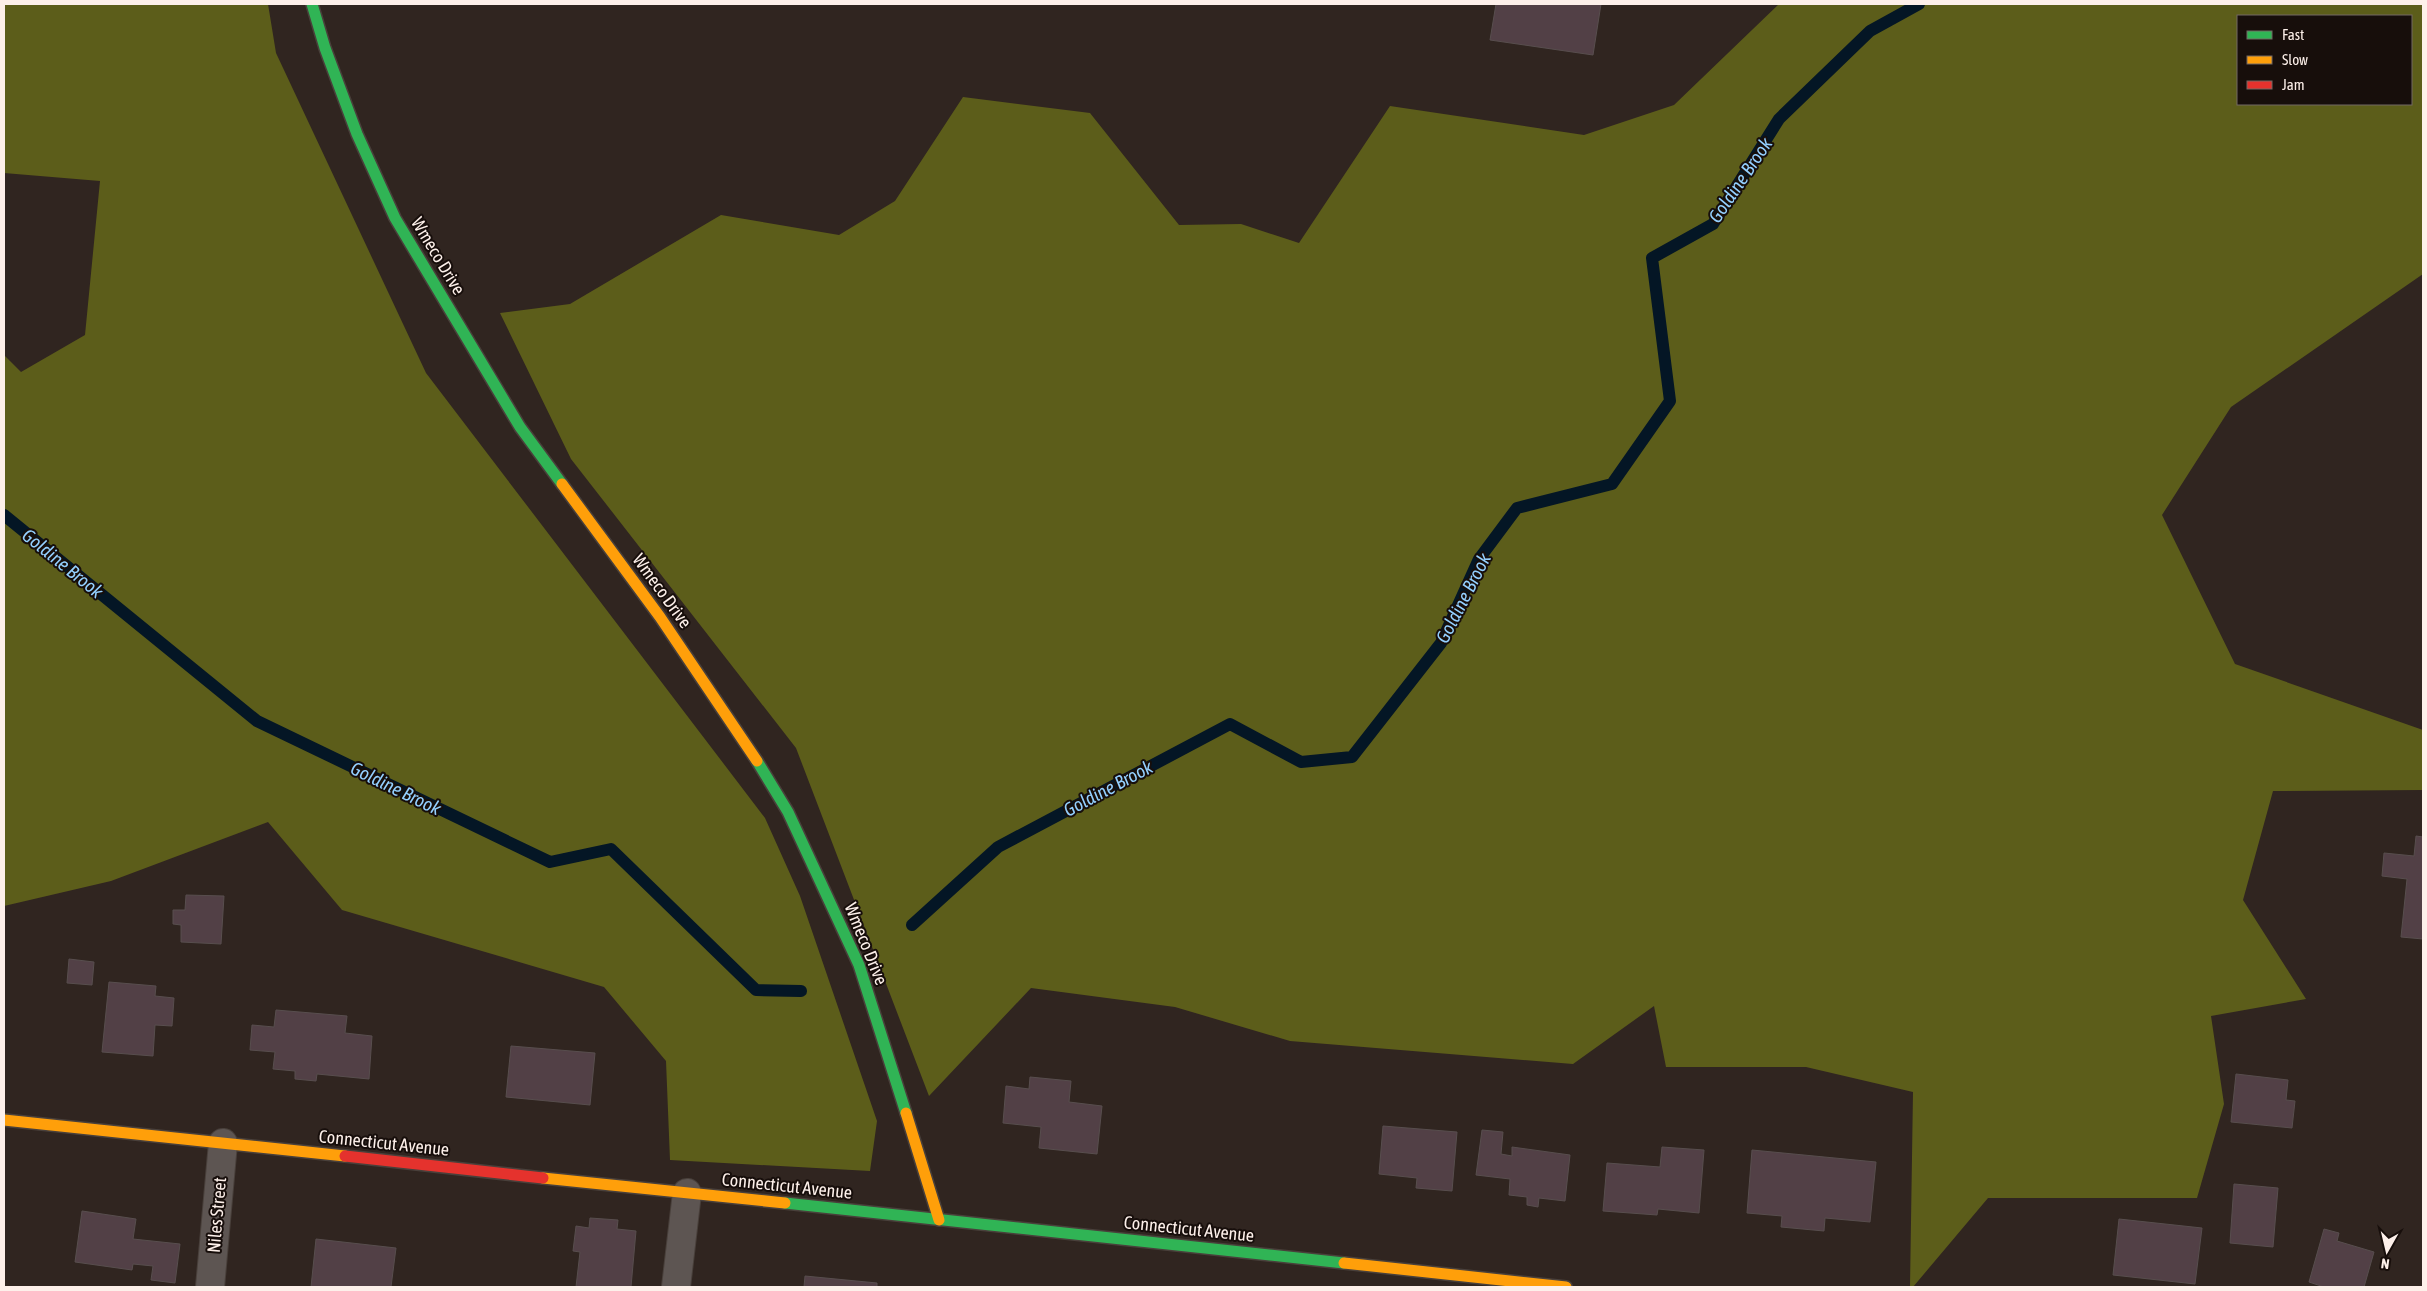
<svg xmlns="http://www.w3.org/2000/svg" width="2427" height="1291" font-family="'Asap Condensed',sans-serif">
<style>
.forest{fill:#5c5d1a;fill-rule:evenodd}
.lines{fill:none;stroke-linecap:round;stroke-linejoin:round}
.stream{stroke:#041625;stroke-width:12}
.building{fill:#524046;stroke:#584e4e}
.street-casing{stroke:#49403b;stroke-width:30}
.fast-casing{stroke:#49403b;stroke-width:14}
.slow-casing{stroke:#49403b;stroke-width:14}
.jam-casing{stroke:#49403b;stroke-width:14}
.street{stroke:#5d5552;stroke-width:28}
.fast{stroke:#30b455;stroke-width:11}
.slow{stroke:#ff9f0a;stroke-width:11}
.jam{stroke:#e5322d;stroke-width:11}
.labels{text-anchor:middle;stroke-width:4;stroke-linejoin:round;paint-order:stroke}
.street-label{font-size:18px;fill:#fdf0ea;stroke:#170e0b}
.water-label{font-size:19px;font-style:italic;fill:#94d0ff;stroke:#170e0b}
</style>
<rect width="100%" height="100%" fill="#302520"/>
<g class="forest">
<polygon points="4,4 268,4 276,53 426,373 765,818 800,896 877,1121 870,1171 670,1160 666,1061 604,987 342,910 268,822 111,881 4,906 4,355 21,372 85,335 100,181 4,173"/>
<path d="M1779,4H2423V274L2231,407L2162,515L2235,664L2423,730V790L2273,791L2243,900L2306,999L2211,1016L2224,1104L2197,1198H1988L1913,1287H1910L1913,1092L1806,1067H1666L1654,1006L1573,1064L1290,1041L1175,1007L1031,988L929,1096L796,748L571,459L500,313L570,304L721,215L839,235L895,201L963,97L1090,113L1179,225L1241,224L1299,243L1390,106L1584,135L1674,105ZM2238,16H2411V104H2238Z"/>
</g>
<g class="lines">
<g class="stream">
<polyline points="4,515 257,721 550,862 611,849 756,990 801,991"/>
<polyline points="912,925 998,847 1230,724 1301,762 1352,757 1441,643 1479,559 1517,508 1612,484 1670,401 1652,258 1713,224 1779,119 1870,31 1919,4"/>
</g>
</g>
<g class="building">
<polygon points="1496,4 1601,4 1593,55 1490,40"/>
<polygon points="2416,836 2423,837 2423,939 2401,937 2407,879 2382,876 2384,853 2414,856"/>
<polygon points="186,895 224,896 221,944 181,942 181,925 173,924 173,910 185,910"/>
<polygon points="69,959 94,962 92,985 67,983"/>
<polygon points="109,982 156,986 155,996 174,998 172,1026 155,1025 153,1056 102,1052"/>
<polygon points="276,1010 347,1016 345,1033 372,1036 369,1079 317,1074 316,1081 295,1079 295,1071 273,1069 275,1052 250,1050 252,1025 274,1027"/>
<polygon points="511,1046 595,1053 590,1105 506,1097"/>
<polygon points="2236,1074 2288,1080 2286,1100 2295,1101 2292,1128 2231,1122"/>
<polygon points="1030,1077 1071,1081 1069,1102 1102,1106 1097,1154 1039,1148 1041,1127 1003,1123 1006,1086 1029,1089"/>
<polygon points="1383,1126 1457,1132 1452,1191 1416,1188 1417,1178 1379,1174"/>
<polygon points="1482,1130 1503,1132 1501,1154 1512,1156 1512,1147 1570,1155 1565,1201 1539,1198 1538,1207 1527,1205 1527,1197 1509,1195 1510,1179 1476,1175"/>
<polygon points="1662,1147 1704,1150 1699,1213 1658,1209 1657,1215 1603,1211 1607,1163 1660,1167"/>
<polygon points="1752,1150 1876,1162 1870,1222 1825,1218 1824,1231 1781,1227 1782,1216 1747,1213"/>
<polygon points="2234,1184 2278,1188 2273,1247 2230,1243"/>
<polygon points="82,1211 136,1219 133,1239 180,1244 175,1283 151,1280 153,1266 133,1264 132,1270 75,1262"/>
<polygon points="590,1218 618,1220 617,1229 636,1231 631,1287 576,1287 580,1252 573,1251 576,1226 589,1228"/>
<polygon points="2119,1219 2202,1228 2195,1284 2113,1275"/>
<polygon points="2324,1229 2339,1233 2337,1241 2374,1252 2364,1287 2324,1287 2309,1282"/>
<polygon points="316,1239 396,1248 391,1287 311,1287"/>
<polygon points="805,1276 877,1283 877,1287 804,1287"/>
</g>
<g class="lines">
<g class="street-casing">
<g id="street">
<polyline points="210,1287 223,1143"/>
<polyline points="676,1287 687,1193"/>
</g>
</g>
<g class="fast-casing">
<g id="fast">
<polyline points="312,4 325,48 357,134 395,218 520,427 562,484"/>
<polyline points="757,761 788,812 859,965 906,1113"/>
<polyline points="785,1203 1344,1263"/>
</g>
</g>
<g class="slow-casing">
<g id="slow">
<polyline points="562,484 660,617 757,761"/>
<polyline points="906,1113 939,1220"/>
<polyline points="4,1120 345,1156"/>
<polyline points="543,1178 785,1203"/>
<polyline points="1344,1263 1566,1287"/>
</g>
</g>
<g class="jam-casing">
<polyline id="jam" points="345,1156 543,1178"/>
</g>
<use href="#street" class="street"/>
<use href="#fast" class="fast"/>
<use href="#slow" class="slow"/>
<use href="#jam" class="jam"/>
</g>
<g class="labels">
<g class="street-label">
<text transform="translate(438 256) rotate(59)" y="6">Wmeco Drive</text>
<text transform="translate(662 591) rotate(54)" y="6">Wmeco Drive</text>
<text transform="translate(866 944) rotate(68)" y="6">Wmeco Drive</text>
<text transform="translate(384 1143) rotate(6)" y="6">Connecticut Avenue</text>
<text transform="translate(787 1186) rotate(6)" y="6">Connecticut Avenue</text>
<text transform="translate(217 1215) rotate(-85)" y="6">Niles Street</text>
<text transform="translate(1189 1229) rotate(6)" y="6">Connecticut Avenue</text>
</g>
<g class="water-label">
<text transform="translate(1740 180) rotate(-56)" y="7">Goldine Brook</text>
<text transform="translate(63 563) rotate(39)" y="7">Goldine Brook</text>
<text transform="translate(1463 598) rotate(-63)" y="7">Goldine Brook</text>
<text transform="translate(396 788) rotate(26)" y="7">Goldine Brook</text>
<text transform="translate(1108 788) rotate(-28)" y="7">Goldine Brook</text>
</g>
</g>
<rect width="2427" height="1291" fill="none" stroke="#fdf0ea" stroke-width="10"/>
<rect x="2237" y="15" width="175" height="90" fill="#170e0b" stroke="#736864"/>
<rect x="2247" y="31" width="25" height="8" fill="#30b455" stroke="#736864"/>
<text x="2282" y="40" font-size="15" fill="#fdf0ea">Fast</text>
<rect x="2247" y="56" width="25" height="8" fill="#ff9f0a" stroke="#736864"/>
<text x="2282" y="65" font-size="15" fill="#fdf0ea">Slow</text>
<rect x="2247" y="81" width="25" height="8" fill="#e5322d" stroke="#736864"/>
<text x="2282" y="90" font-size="15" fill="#fdf0ea">Jam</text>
<g transform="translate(2387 1251) rotate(188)" stroke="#170e0b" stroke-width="4" paint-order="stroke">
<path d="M0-4L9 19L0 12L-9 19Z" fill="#fdf0ea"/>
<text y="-8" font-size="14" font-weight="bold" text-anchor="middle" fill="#fdf0ea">N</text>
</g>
</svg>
